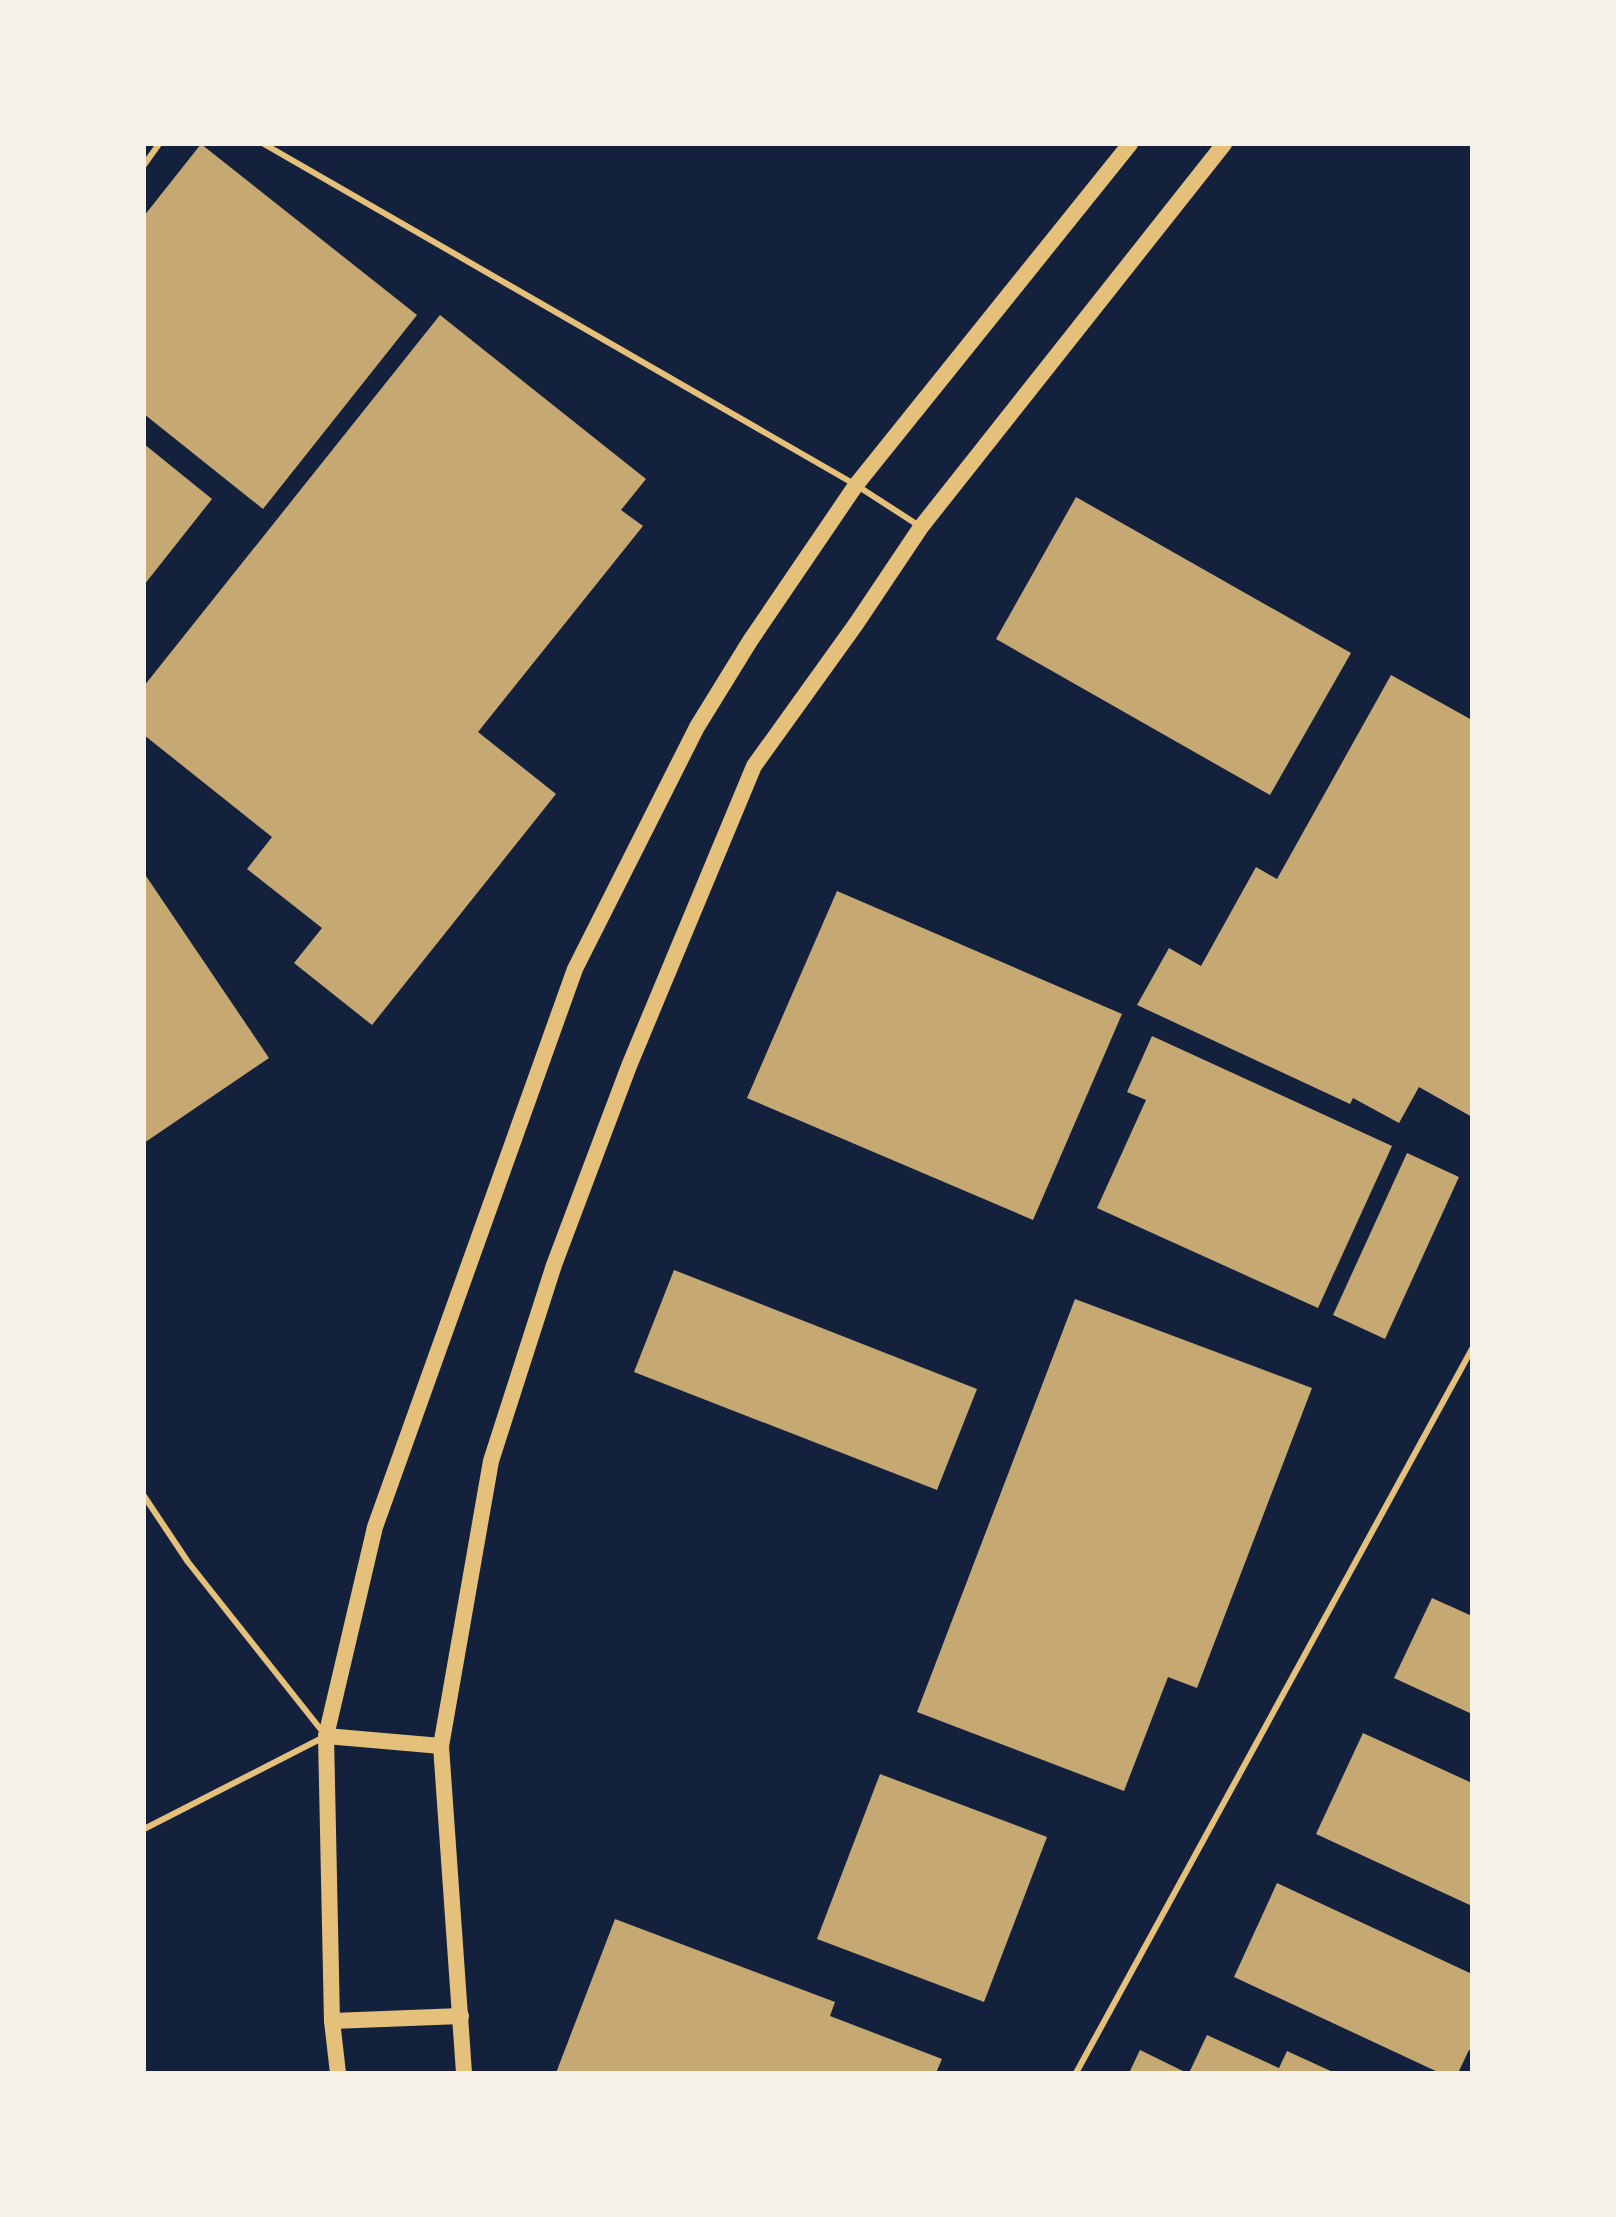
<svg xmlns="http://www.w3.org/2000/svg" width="1616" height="2217" font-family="'Alegreya Sans',sans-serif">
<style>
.building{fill:#c6a872}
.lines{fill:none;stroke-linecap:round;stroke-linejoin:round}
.service{stroke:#e5c07b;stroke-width:6}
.secondary{stroke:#e5c07b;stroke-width:16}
</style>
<rect width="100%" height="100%" fill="#14213d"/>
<g class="building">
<polygon points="201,144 417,315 263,509 144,414 144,216"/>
<polygon points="440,315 646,479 621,510 643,526 478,732 556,794 372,1025 294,963 322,928 247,869 272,837 144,735 144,686"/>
<polygon points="144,444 212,499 144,585"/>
<polygon points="1076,497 1351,653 1270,795 996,639"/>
<polygon points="1391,675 1472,720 1472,1117 1419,1087 1399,1123 1353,1098 1350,1104 1137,1005 1169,948 1201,966 1256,867 1277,879"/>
<polygon points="144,873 269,1058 144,1143"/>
<polygon points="837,891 1122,1014 1033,1220 747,1098"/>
<polygon points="1152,1036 1392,1146 1318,1308 1097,1208 1146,1100 1127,1092"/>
<polygon points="1407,1153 1459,1177 1385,1339 1333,1315"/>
<polygon points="674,1270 977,1389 937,1490 634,1372"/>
<polygon points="1075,1299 1312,1388 1197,1688 1168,1677 1124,1791 917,1712"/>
<polygon points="1432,1598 1472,1616 1472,1714 1394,1678"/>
<polygon points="1363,1733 1472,1783 1472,1906 1316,1834"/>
<polygon points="880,1774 1047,1837 984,2002 817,1939"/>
<polygon points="1277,1883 1472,1974 1472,2051 1469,2050 1458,2073 1440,2073 1234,1977"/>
<polygon points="615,1919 835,2002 830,2016 942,2059 936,2073 556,2073"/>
<polygon points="1207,2035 1279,2068 1287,2051 1335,2073 1189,2073"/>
<polygon points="1140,2050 1187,2073 1129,2073"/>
</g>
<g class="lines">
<g class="service">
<polyline points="264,144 856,485 921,527"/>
<polyline points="144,165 159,144"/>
<polyline points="144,1496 188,1562 326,1736 144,1829"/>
<polyline points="1076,2073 1472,1349"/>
</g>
<g class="secondary">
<polyline points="326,1736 441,1746"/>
<polyline points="332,2021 461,2016"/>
<polyline points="338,2073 332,2021 326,1736 375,1527 575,969 697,727 750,641 856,485 1130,144"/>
<polyline points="464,2073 441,1746 491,1461 554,1265 629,1066 754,766 856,624 921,527 1224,144"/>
</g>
</g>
<rect width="1616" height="2217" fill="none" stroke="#f6f1e7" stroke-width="292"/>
</svg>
